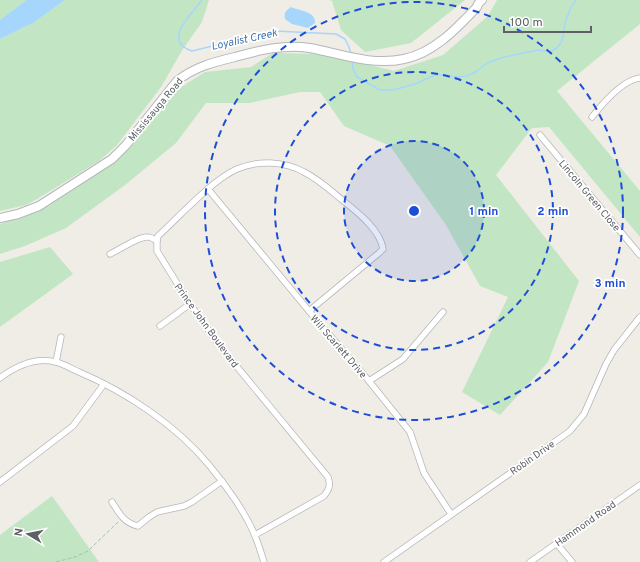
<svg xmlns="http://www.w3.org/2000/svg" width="640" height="562" font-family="Overpass,sans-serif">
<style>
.green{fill:#c2e6c3}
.water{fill:#a7d6fd}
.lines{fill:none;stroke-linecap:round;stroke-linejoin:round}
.stream{stroke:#a7d6fd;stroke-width:1.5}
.minor-casing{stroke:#b5b7bb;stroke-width:7}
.secondary-casing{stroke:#b4b7bc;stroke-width:10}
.path{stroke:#9bc6a8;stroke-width:1;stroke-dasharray:4 2;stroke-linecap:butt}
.minor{stroke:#fff;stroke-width:5.5}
.secondary{stroke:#fff;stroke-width:8}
.ring{fill:none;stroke:#1d4ed8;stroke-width:2;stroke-dasharray:7 5}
.labels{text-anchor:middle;stroke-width:3.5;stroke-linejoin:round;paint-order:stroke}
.street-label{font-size:10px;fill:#5d6065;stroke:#fff}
.water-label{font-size:11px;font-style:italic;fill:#4376af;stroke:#fff}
.centre{fill:#1d4ed8;stroke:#fff;stroke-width:2}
.ring-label{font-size:12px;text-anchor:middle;font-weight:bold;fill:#1d4ed8;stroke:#fff;stroke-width:3.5;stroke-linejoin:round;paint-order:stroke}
</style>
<rect width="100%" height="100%" fill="#efede5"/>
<g class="green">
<polygon points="0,0 26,0 0,20"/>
<polygon points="65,0 209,0 202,22 183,49 161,87 117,145 99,161 37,199 26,205 0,211 0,39 33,23"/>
<polygon points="329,0 465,0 411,43 365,52 341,30 332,1"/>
<polygon points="497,0 640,0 640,24 557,91 640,191 640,237 549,127 532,128 496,175 579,281 548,362 500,415 462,392 508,297 480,286 446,225 390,146 344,126 320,92 300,92 250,103 206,103 176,143 125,185 66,228 25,246 0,254 0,224 48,206 73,190 122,153 153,115 175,91 205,72 251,67 273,53 327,54 394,71 443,55 488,16"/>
<polygon points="50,247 73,274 0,327 0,262"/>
<polygon points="52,496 99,562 0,562 0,535"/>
</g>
<g class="water">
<polygon points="26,0 65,0 33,23 0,39 0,20"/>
<path d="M291,7C299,11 316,11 315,23L308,28L292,24L285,19C284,13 285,11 291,7Z"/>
</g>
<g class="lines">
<g class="stream">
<path d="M202,0C192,14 161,41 192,51L275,31L336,34L345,39L349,47L351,54"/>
<polyline points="352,60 353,69 357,77 380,90 393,90 415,84 435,75 445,75 457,77 467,76 477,71 487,63 504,57 538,50 550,52 557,48 562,41 565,23 571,7 576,0"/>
</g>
<g class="minor-casing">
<g id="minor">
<path d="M592,117C603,103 623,80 640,78"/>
<polyline points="540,135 640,255"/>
<polyline points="208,189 309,311 369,381 410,432 424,473 451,514"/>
<path d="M110,254C119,250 139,236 148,237C151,237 154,239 157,241"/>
<polyline points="160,326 190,304"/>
<polyline points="56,362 61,337"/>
<path d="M0,378C16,366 36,357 56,362C64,364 72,369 79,372C126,392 176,425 209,465C225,484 246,513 255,536C259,545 261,553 264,562"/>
<polyline points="369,381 403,359 443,312"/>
<polyline points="0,482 73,426 104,384"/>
<path d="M112,502C119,513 124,523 138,526L149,517L157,512L184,506L192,502L222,481"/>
<path d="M255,535L324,496C329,489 331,486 328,477L219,345L190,304L157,251V241L158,236C179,217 212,180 237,169C258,160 284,161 304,172C318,179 329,189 341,199C356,211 380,229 383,249L379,253L309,311"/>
<polyline points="557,544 572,562"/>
<polyline points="384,562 570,431 584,414 606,364 614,350 640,317"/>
<polyline points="530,562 640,485"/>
</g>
</g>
<g class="secondary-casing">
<path id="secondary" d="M0,218L18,214L39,206L112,159L126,145L177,81C194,67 214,62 235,57C260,50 284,44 310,48C341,54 372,66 404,59C434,53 457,28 477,7L478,4L482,0"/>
</g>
<polyline class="path" points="56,562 75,557 88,551 118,522"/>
<use href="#minor" class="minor"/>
<use href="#secondary" class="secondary"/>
</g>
<circle cx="414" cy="211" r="70" fill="#1d4ed8" fill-opacity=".12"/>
<g class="ring">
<circle cx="414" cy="211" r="70"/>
<circle cx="414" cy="211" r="139"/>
<circle cx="414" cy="211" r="209"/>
</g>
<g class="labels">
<g class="street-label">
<text transform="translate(155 109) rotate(-50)" y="4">Mississauga Road</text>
<text transform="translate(590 195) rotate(50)" y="4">Lincoln Green Close</text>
<text transform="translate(207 325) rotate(54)" y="4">Prince John Boulevard</text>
<text transform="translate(339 346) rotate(49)" y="4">Will Scarlett Drive</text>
<text transform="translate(532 457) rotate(-35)" y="4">Robin Drive</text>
<text transform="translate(585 523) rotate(-35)" y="4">Hammond Road</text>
</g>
<g class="water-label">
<text transform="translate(244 39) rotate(-12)" y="4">Loyalist Creek</text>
</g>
</g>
<circle cx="414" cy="211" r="6" class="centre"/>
<g class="ring-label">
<text x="484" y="215">1 min</text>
<text x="553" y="215">2 min</text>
<text x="610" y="287">3 min</text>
</g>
<g transform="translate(28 534) rotate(280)" stroke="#ffffff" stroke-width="3" paint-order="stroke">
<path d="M0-3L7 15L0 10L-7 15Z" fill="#5d6065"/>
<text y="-6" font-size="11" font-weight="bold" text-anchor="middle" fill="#5d6065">N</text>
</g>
<path d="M504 26v6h87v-6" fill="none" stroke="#5d6065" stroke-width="2"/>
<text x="510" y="26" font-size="12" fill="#5d6065" stroke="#ffffff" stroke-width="3" paint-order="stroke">100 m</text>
</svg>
